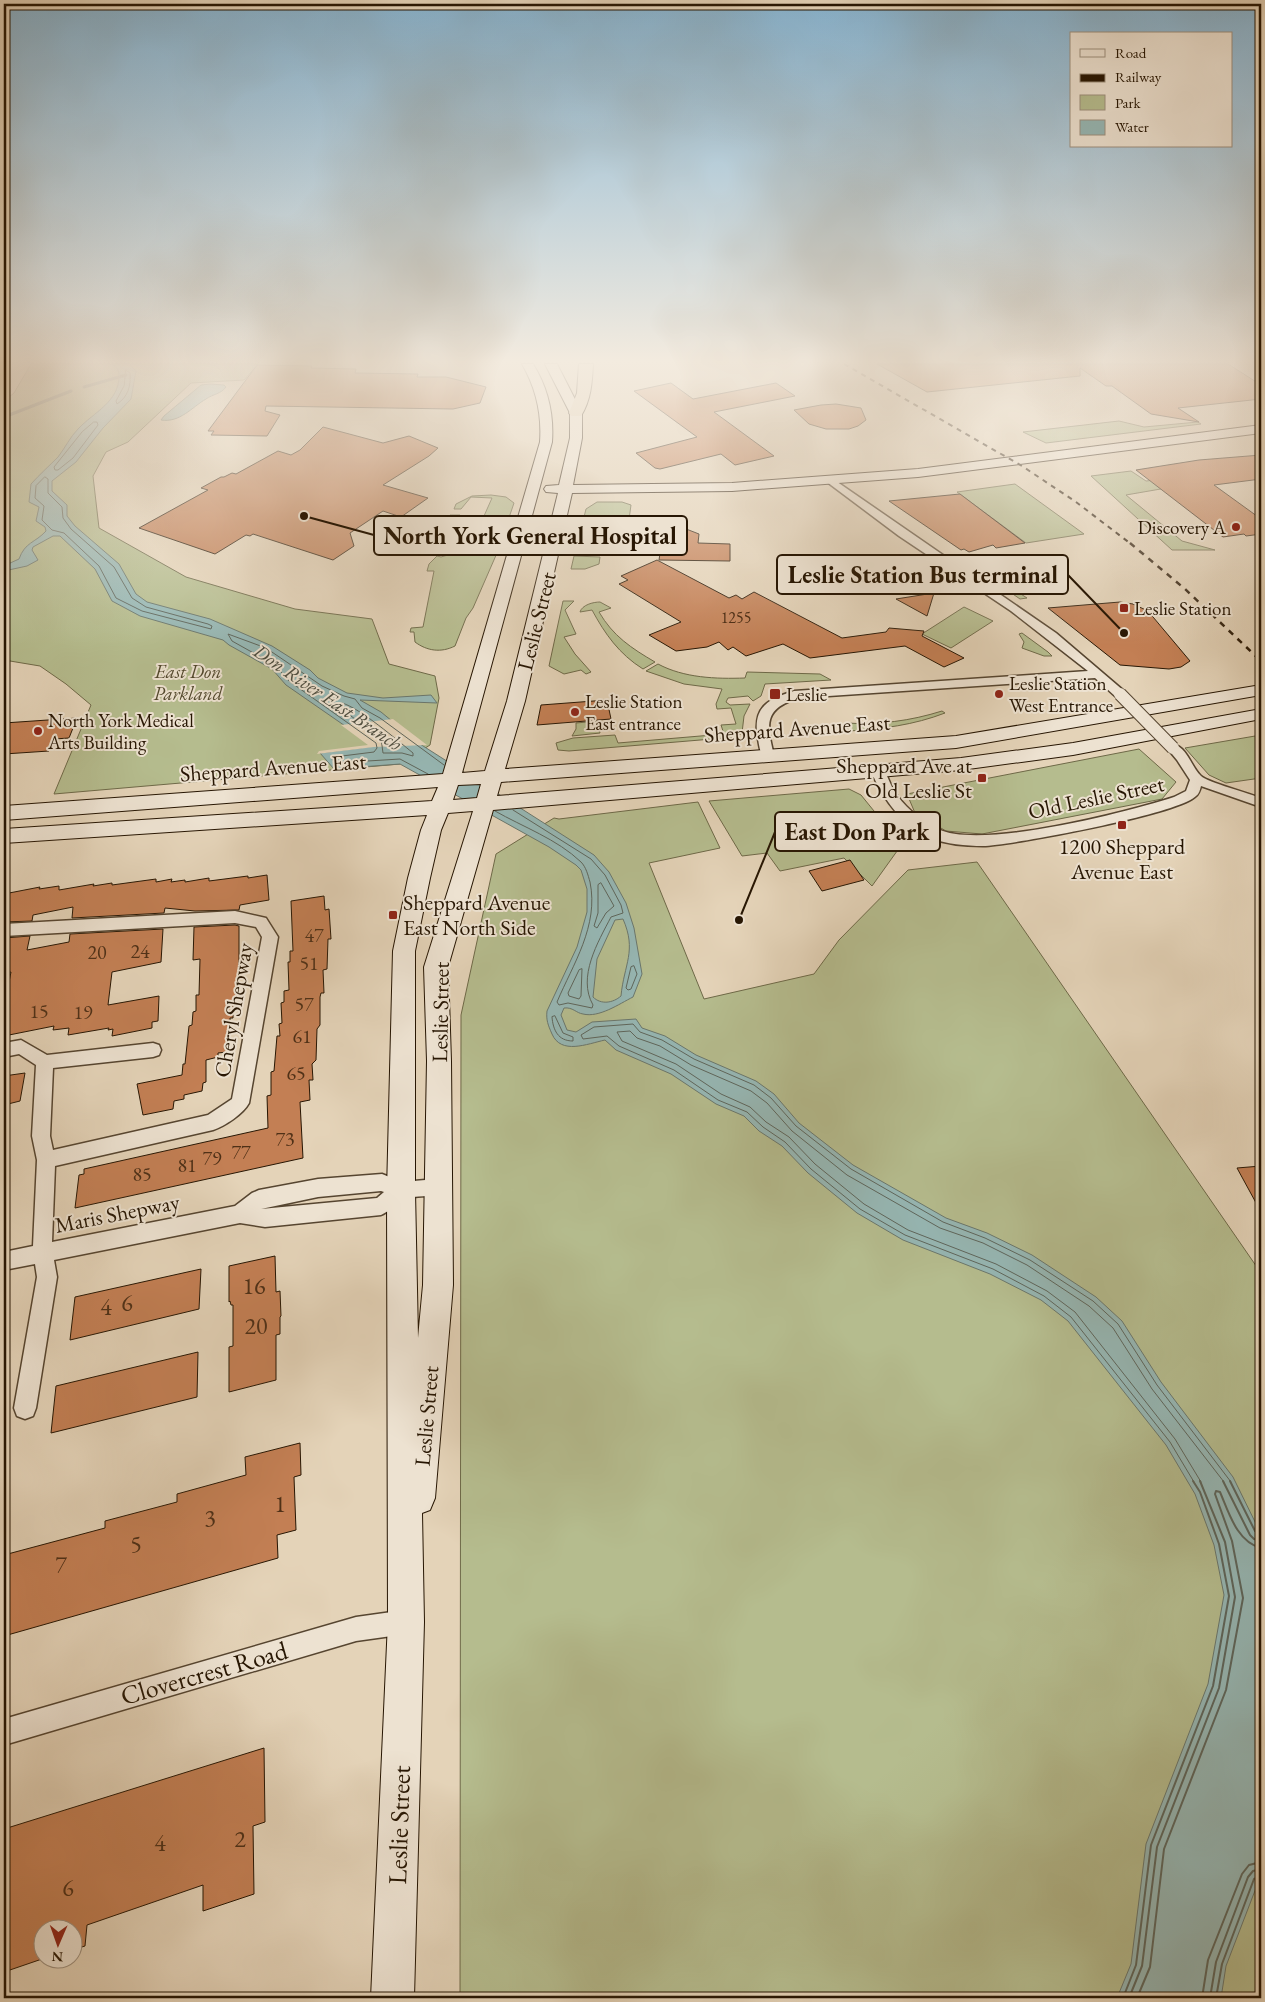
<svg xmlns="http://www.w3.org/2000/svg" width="1265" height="2002" font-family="'EB Garamond',serif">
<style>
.green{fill:#b5bc8e;stroke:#6e6948}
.water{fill:#96b7b4;stroke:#6a776d;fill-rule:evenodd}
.pier{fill:#e4d3b8}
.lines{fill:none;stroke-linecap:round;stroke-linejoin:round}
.shore-far1{stroke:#5e665c;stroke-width:1}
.shore{stroke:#5e665c;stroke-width:2}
.stream{stroke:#6a776d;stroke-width:3}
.building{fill:#c37f54;stroke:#271603}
.street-casing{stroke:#564530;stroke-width:3}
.secondary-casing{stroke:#271603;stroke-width:2}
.highway-casing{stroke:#271603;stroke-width:2}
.street{fill:#ede2d1;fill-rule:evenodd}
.secondary{fill:#ede2d1;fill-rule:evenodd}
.highway{fill:#e4d3b8;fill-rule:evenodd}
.rail-far1{stroke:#271603;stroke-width:2;stroke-dasharray:5 5;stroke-linecap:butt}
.rail{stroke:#271603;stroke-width:2.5;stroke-dasharray:6 6;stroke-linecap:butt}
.street-bridge-casing{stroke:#564530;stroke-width:14;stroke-linecap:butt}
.street-bridge{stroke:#ede2d1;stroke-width:12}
.poi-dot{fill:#8f2418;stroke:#ede2d1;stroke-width:2}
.labels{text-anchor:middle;stroke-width:4;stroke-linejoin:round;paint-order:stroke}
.far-number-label{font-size:16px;fill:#4e3017}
.far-poi-label{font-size:19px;fill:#271603;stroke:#ede2d1;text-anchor:start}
.far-park-label{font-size:19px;font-style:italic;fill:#52482d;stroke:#ede2d1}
.far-water-label{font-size:20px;font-style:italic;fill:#4e4e41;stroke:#ede2d1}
.number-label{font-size:20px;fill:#4e3017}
.street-label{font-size:22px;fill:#271603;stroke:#ede2d1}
.poi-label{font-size:22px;fill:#271603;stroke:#ede2d1;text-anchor:end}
.near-number-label{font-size:24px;fill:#4e3017}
.near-street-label{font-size:26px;fill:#271603;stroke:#ede2d1}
.leader{fill:none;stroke:#271603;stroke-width:2}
.callout-dot{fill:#271603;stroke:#ede2d1;stroke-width:2}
.callout{fill:#ede2d1;stroke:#271603;stroke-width:2}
.callout-label{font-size:24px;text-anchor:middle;font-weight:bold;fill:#271603}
</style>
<rect width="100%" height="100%" fill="#e4d3b8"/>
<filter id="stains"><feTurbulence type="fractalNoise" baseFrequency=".004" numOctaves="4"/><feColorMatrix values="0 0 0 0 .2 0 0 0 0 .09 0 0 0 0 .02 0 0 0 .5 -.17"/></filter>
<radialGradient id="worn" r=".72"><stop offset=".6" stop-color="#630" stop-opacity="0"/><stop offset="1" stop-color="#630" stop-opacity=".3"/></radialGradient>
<g class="green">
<polygon points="31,364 258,364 244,380 191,383 128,442 106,452 93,476 99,528 186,577 295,609 372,619 389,664 435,676 439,698 430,745 400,764 54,794 91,705 66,684 40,666 4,660 4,401 14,393"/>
<polygon points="1119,421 1144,427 1198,422 1201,424 1046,443 1023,432"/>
<polygon points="1131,471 1146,481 1168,479 1178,486 1126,495 1182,541 1215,550 1172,550 1091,476"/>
<polygon points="1015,484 1084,534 1026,543 957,492"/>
<polygon points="491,495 506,497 514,503 502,538 463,536 452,530 448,526 450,515 460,515 456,524 480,525 492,498 471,497 461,509 454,509 456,504 472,496"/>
<polygon points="597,502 622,502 631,505 627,534 623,539 609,542 578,541 586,509"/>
<path d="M458,552L497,553L473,608L466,618L455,646C441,653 427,651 415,642L414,632H410L411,628L423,627L434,571H427L429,564L437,556L441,557Z"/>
<polygon points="574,556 600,557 599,564 585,569 571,569"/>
<polygon points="906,558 951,590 921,595 859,564"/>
<polygon points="983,563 1010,587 1027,598 1020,599 971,565"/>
<polygon points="563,601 574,601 565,610 576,634 564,637 575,654 591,672 586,674 581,670 564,674 549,666"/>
<path d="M600,602L611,608L599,612C613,636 631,648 655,662L643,669C619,654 605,634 592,610L580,612C582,605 593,602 600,602Z"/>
<polygon points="964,607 993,621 951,648 922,634"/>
<polygon points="1022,633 1048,652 1052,656 1044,656 1022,648 1024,642 1019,634"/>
<path d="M658,664C684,678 716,679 745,678L747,672L820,674L831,680L765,684L761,696L753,701L748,696L728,698L726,702L730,705L750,704L744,716L742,733L736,737L569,751L558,750L556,743L573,738L615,735L618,743L724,734L721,725L736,724L731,708L717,709L716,704L722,689L684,684L646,671Z"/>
<path d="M942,711L945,713C914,725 882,729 849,731L845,723C879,725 910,721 942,711Z"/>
<polygon points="598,721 600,733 572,736 576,729 576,723"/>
<polygon points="1261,735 1261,778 1226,783 1209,775 1185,748"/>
<polygon points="1139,749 1176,782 1162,799 982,834 946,831 915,813 907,794"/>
<polygon points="849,789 861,795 874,811 905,840 872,886 844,858 780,871 767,853 742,856 709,801"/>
<polygon points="698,802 720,848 649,863 704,999 814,974 839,940 908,870 977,862 1261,1273 1261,1998 460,1998 461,1015 496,854 554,818 559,819"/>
</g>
<g class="water">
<path d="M112,364H129L136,371L131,399L103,428L76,462L52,481V491L67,505V516L75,526L119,564L136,594L147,602L210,619L272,646L310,670L318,678L347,693L383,698L431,695L437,703L360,700L381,712L420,744L594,855L609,872L626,903L634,928L642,974L633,997C619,1004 599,1018 583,1014C576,1013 573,1007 564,1008L561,1015L567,1030L576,1032L592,1022L636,1019L642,1028L665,1036L696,1055L756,1081L774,1094L799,1123L853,1165L946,1218L987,1233L1032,1255L1096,1297L1122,1321L1161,1382L1233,1477L1261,1534V1875L1226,1966L1221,1998H1117L1131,1964L1146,1844L1208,1684L1224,1595L1214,1545L1195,1494L1166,1445L1068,1321L1041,1300L990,1274L903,1240L857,1213L808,1173L782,1146L759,1131L744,1116L716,1104L671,1074L616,1050L605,1040C587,1044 561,1055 552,1034C548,1025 546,1020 547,1011L577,947L587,912V889L581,870L576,865L549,847L400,764L334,769L320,753L374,746L286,685L272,669L229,645L223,640L140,616L112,601L95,569L60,536H53L33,547L32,550L38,560L27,566L4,571L8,564L19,559C25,542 35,543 46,531L45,527L36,521L39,507L29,502L31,484C39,475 49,466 58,457C65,448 70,437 78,429C94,412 119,402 119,376C119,370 117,367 112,364ZM623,919C637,951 624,964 621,996C613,1003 601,1005 593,997L597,959L615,920Z"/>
<path d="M210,384L224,385L226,387C221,394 213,394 206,399C192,407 180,423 161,420L164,416L201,385Z"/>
</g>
<polygon class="pier" points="393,719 427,745 374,747 317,754 319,751 368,745 341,725"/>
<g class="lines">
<g class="shore-far1">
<path d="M126,370L130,373C131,386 128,397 117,404L116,401L124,386Z"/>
<polygon points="94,422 97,422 98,425 73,458 58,470 55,470 54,467 82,432"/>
<polygon points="45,477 48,479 48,493 62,507 63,518 71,529 114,567 132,598 146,607 208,624 212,626 211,629 142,611 116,598 99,566 64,533 52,530 42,520 44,506 35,498 36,486"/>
<path d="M342,703C360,708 397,740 413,753V756L402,753H383L381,738L340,708Z"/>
<polyline points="428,774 400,759 335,763 332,759 334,757 374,752 377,748 376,743 289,681 275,665 232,641 228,634 266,648 322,686 344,696 355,699 362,708 380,718 444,765"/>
<path d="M495,811C523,827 557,839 581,862C586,867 588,875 590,882C599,926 573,964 557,1002L559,1005L568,1003L592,1008L593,1005C577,977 598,942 611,917L623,913L621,905L605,875L591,859L513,810"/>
<polygon points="601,883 614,906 606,913 597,928 594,926 598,913 598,885"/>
<polygon points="634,966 637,974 631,989 628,990 626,988 631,967"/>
<polygon points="582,969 581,996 579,999 569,996 568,993 579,970"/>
<path d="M555,1016L563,1033L573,1037V1041C558,1041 553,1030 552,1017Z"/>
<polyline points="1194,1482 1170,1442 1071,1317 1044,1296 993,1269 905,1235 860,1209 811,1169 785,1142 763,1127 747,1112 718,1100 674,1070 619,1046 607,1036 583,1039 581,1035 594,1027 633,1024 640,1032 662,1040 694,1059 754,1085 771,1098 796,1126 851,1169 943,1222 985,1238 1030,1260 1093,1301 1118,1324 1157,1385 1231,1482"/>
<polyline points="1201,1482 1175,1439 1075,1312 1047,1291 996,1264 908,1230 864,1204 815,1164 789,1137 766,1122 750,1107 721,1094 676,1064 622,1041 617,1032 630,1031 637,1038 660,1046 691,1065 751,1091 767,1103 792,1131 847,1175 940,1228 983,1243 1027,1265 1089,1306 1113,1328 1152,1389 1224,1482"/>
</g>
<g class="shore">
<polyline points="1223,1481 1250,1535 1254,1539 1261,1541"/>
<polyline points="1230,1481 1255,1531 1261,1534"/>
<polyline points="1123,1998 1136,1965 1151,1845 1213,1686 1229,1596 1219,1544 1200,1492 1193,1481"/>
<polyline points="1129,1998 1142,1966 1157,1847 1219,1688 1235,1597 1225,1542 1200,1481"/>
<path d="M1137,1998L1150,1967L1164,1849L1226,1690L1243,1598L1232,1541L1215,1494L1216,1491L1220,1492C1229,1513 1237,1542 1261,1548"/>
<polyline points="1202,1998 1208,1960 1242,1874 1249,1865 1261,1862"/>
<polyline points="1210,1998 1216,1962 1248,1877 1253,1871 1261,1869"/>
<polyline points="1216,1998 1222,1964 1254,1879 1261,1876"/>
</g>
<g class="stream">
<polyline points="84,387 126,375"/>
<polyline points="4,417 71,391"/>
</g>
</g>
<g class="building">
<polygon points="877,364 1228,364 1261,385 1261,399 1178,408 1199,422 1151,414 1112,386 1106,386 1080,368 1080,376 927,392"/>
<polygon points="257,365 312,366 311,368 356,369 355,373 418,374 417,377 446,377 486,387 480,403 453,409 266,406 265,411 280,415 267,436 211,435 214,431 208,431"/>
<polygon points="671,383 693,399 776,383 795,396 714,412 774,456 735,465 721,454 660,469 655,468 636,453 697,437 634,391"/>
<polygon points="821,405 836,404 861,408 866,420 858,426 849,429 826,429 809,424 794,410"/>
<polygon points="323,427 383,443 409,436 438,448 429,456 383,485 428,498 401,517 383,511 350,533 354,546 333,560 253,534 250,536 246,535 215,554 139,528 208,490 201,488 221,477 224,477 232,473 236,474 278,451 291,455 300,450"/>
<polygon points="1261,455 1261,479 1214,485 1261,519 1261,534 1246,536 1244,534 1223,537 1136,470 1199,460"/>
<polygon points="960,494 1025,543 996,548 993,545 969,552 964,549 961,550 889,501"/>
<polygon points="681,527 699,534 698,543 730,544 730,561 659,560 663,534 670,534 670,530"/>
<polygon points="657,560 729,598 736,595 742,599 754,592 842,638 886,632 889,628 924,631 922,636 964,658 944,667 905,646 810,658 783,644 746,656 733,647 728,650 719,642 707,647 676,651 649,635 681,622 619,584 628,580 621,576"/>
<polygon points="934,593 927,616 896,599"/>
<polygon points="1120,602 1133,604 1148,611 1190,661 1181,667 1169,669 1120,665 1048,608"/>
<polygon points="607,700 611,719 537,725 541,705"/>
<polygon points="77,718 69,738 54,739 49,751 4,754 4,723"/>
<polygon points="850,860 864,880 822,891 809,871"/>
<polygon points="267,875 269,900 240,905 239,910 195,911 165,908 164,913 72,918 73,907 33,915 32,921 4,922 4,894 40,887 39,889 59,886 59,890 94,884 93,886 112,883 112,885 156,879 156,882 172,879 171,882 185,880 185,882 209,878 209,881 248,876 248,878"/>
<polygon points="324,896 325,910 329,909 331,939 328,939 327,969 323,970 324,993 321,993 320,997 320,1025 317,1029 316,1060 312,1064 313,1080 309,1080 310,1100 300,1102 303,1158 75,1208 79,1175 84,1174 84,1169 268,1128 267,1096 271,1095 271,1072 274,1071 277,1036 280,1036 279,1024 282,1023 281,1003 284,1002 284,991 289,990 288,962 290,962 290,951 293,951 291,901"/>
<polygon points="235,925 239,926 239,985 236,985 236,998 233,998 233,1018 230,1018 230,1031 227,1031 227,1052 218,1053 218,1057 206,1060 206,1082 203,1083 202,1091 184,1095 184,1099 174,1101 173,1109 143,1115 137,1084 182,1075 183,1064 185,1064 189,1026 192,1025 193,1012 196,1011 196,995 199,995 200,959 193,960 194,927"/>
<polygon points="163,929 161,962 112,972 108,1005 159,996 158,1021 152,1022 152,1028 112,1036 113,1029 108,1030 109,1028 68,1035 69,1028 53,1030 54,1026 4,1036 4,1007 11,972 4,973 4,938 30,936 27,950 69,942 70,934"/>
<polygon points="25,1073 20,1101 4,1105 4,1076"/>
<polygon points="1261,1166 1261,1212 1237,1168"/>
<polygon points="275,1256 276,1292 280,1291 281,1316 280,1317 280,1334 276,1335 276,1380 229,1392 229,1347 233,1346 233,1305 231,1305 230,1301 229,1302 229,1266"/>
<polygon points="201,1269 199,1309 70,1340 75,1297"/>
<polygon points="198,1352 197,1397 51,1433 56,1386"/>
<polygon points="300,1443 301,1475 294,1477 296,1530 277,1535 278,1558 4,1636 4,1555 105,1528 105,1521 177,1502 177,1494 246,1475 245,1457"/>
<polygon points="264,1748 265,1822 253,1826 254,1894 203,1911 203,1885 87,1925 85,1946 72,1950 72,1930 42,1930 42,1959 4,1972 4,1829"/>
</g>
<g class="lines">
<g class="street-casing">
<g id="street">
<path d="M830,477L1056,633L1124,691L1126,694L1124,697H1116L1095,678L799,698C764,708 766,724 774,755L773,758H763C760,752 759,745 758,739C752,708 767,699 794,691L1088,671L1011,611L899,536L827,482V478Z"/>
<path d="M1173,744C1188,748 1191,767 1201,776C1207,782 1251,794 1261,798V807L1201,786C1200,790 1199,794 1196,796C1179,814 1013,845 983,846C966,846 946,844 930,838C902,825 883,799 871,771L873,768H883C887,774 889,782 893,789C903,806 920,820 938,829C980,850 1128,812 1174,797L1186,791L1190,780L1177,760L1167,748Z"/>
<path d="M235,911L266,918L278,937L249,1103C243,1114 225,1126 213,1130L55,1166L52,1242L235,1206L252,1193L259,1190L318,1179L382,1174L402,1182L437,1179L444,1181L446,1187L444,1193C431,1198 416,1194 404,1200C396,1203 390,1211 381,1215L265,1227L240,1223L54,1260L57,1277L36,1408L33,1416L25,1419L17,1416L14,1408L37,1277L35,1264L4,1270V1252L33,1246L37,1160L32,1136L36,1065L19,1054L4,1057V1043L21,1040L47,1055L153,1043L159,1045L161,1050L159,1055L153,1057L53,1068L50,1136L53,1150L208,1115L232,1099L262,937L256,927L235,923L4,936V924ZM381,1191L384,1192L377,1198L261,1209L318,1197Z"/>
<polygon points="406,1610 415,1613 418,1622 415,1631 406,1634 356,1641 4,1745 4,1719 356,1617"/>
</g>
</g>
<g class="secondary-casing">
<path id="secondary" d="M522,364H533C548,388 554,414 552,442L462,773L485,771L507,701L558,493L546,492L544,489L546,486L559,485L570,438V413L545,364H557L582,413V438L573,485L732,483L918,469L1261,425V433L918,477L732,491L572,493L525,701L505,769L956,736L1261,685V695L956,748L501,782L497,796L961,758L1073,743L1261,709V719L1073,755L961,770L493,810L448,967L451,1061L453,1285L435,1498L430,1510L422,1513L424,1622L414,1998H371L388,1622L387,1191L393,951L408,878L421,830L427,815L4,843V829L432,801L438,787L4,820V806L443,774L540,442C542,414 536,388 522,364ZM481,784L477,798L453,800L458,785ZM473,811L424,967L427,1061L423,1285L418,1338L415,1191V951L430,878L441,830L448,813Z"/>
</g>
<g class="highway-casing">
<path id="highway" d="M579,364H593C592,383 591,400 581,416H571L569,413L577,393Z"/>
</g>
<use href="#street" class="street"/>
<use href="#secondary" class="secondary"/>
<use href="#highway" class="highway"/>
<polyline class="rail-far1" points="844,364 1022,466 1076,502 1131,544"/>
<polyline class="rail" points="1130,543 1185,589 1261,661"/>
<g class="street-bridge-casing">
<polyline id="street-bridge" points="1120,694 1173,748"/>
</g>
<use href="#street-bridge" class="street-bridge"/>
</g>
<linearGradient id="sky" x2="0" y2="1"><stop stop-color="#87b5d3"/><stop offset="0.56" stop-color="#f3ebdf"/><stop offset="1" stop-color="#f3ebdf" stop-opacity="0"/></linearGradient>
<rect width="1265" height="645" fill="url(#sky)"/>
<g class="poi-dot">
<circle cx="1236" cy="527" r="5"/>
<rect x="1119" y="603" width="10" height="10" rx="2.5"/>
<rect x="769" y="688" width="12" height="12" rx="2.5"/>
<circle cx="999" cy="694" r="5"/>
<circle cx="575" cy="712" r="5"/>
<circle cx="38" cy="731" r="5"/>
<rect x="977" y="773" width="10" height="10" rx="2.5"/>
<rect x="1117" y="820" width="10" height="10" rx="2.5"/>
<rect x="388" y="910" width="10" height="10" rx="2.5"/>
</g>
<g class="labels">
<g class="far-number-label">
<text x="736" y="623">1255</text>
</g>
<g class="far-poi-label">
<text x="1226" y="534" text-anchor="end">Discovery A</text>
<text x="1134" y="615">Leslie Station</text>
<text x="1009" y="690">Leslie Station<tspan x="1009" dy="22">West Entrance</tspan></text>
<text x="786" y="701">Leslie</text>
<text x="585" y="708">Leslie Station<tspan x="585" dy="22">East entrance</tspan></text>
<text x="48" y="727">North York Medical<tspan x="48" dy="22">Arts Building</tspan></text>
</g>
<g class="far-park-label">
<text x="188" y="678">East Don<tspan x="188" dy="22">Parkland</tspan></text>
</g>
<g class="far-water-label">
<text transform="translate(328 697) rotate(34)" y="7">Don River East Branch</text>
</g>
<g class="number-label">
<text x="314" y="942">47</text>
<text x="140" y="958">24</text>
<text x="97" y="959">20</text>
<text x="309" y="970">51</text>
<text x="304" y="1011">57</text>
<text x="39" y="1018">15</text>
<text x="83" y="1019">19</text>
<text x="302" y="1043">61</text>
<text x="296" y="1080">65</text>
<text x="285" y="1146">73</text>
<text x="241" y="1159">77</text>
<text x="212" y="1165">79</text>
<text x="187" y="1172">81</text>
<text x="142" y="1181">85</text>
</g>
<g class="street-label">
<text transform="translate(536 621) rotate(-76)" y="8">Leslie Street</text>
<text transform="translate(797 728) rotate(-4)" y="8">Sheppard Avenue East</text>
<text transform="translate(273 767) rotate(-4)" y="8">Sheppard Avenue East</text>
<text transform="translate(1096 797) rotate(-12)" y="8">Old Leslie Street</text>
<text transform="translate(233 1010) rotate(-80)" y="8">Cheryl Shepway</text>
<text transform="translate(440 1012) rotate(-89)" y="8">Leslie Street</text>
<text transform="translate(117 1213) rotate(-11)" y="8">Maris Shepway</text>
<text transform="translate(426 1416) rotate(-85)" y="8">Leslie Street</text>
</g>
<g class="poi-label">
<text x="972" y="773">Sheppard Ave at<tspan x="972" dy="25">Old Leslie St</tspan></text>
<text x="1122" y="854" text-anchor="middle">1200 Sheppard<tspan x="1122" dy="25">Avenue East</tspan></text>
<text x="403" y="910" text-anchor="start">Sheppard Avenue<tspan x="403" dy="25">East North Side</tspan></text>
</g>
<g class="near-number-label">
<text x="254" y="1294">16</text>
<text x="127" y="1311">6</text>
<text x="106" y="1315">4</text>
<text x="256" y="1334">20</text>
<text x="280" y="1512">1</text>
<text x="210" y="1526">3</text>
<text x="136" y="1552">5</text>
<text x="61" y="1573">7</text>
<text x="240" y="1847">2</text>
<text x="160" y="1851">4</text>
<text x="68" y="1896">6</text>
</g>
<g class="near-street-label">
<text transform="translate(204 1673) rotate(-16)" y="9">Clovercrest Road</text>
<text transform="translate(399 1825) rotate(-88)" y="9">Leslie Street</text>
</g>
</g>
<path class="leader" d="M304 516L374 535M1124 633L1068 575M739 920L775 832"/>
<g class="callout-dot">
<circle cx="304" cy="516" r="5"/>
<circle cx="1124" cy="633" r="5"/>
<circle cx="739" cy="920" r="5"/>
</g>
<g class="callout">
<rect x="374" y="516" width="313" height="39" rx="5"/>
<rect x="777" y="555" width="291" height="39" rx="5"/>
<rect x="775" y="812" width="165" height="39" rx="5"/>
</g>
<g class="callout-label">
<text x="530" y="544">North York General Hospital</text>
<text x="923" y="583">Leslie Station Bus terminal</text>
<text x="857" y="840">East Don Park</text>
</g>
<rect width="1265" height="2002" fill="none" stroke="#e4d3b8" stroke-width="20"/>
<rect x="5" y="5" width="1255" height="1992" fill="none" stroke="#271603" stroke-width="2.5"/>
<rect x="10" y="10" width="1245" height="1982" fill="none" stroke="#271603"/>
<rect x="1070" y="32" width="162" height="115" fill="#ede2d1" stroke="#9e907f"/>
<rect x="1080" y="49" width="25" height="8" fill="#ede2d1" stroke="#9e907f"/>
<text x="1115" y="58" font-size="15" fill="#271603">Road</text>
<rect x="1080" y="74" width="25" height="8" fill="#271603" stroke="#9e907f"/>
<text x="1115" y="82" font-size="15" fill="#271603">Railway</text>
<rect x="1080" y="95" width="25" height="15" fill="#b5bc8e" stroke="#9e907f"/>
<text x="1115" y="108" font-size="15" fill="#271603">Park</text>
<rect x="1080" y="120" width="25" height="15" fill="#96b7b4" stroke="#9e907f"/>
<text x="1115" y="132" font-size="15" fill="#271603">Water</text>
<g transform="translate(58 1944) rotate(182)"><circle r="24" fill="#ede2d1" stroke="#9e907f"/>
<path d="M0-4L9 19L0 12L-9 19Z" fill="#8f2418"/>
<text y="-8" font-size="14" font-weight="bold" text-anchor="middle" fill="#271603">N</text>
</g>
<rect width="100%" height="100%" filter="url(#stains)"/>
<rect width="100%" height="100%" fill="url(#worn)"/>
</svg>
